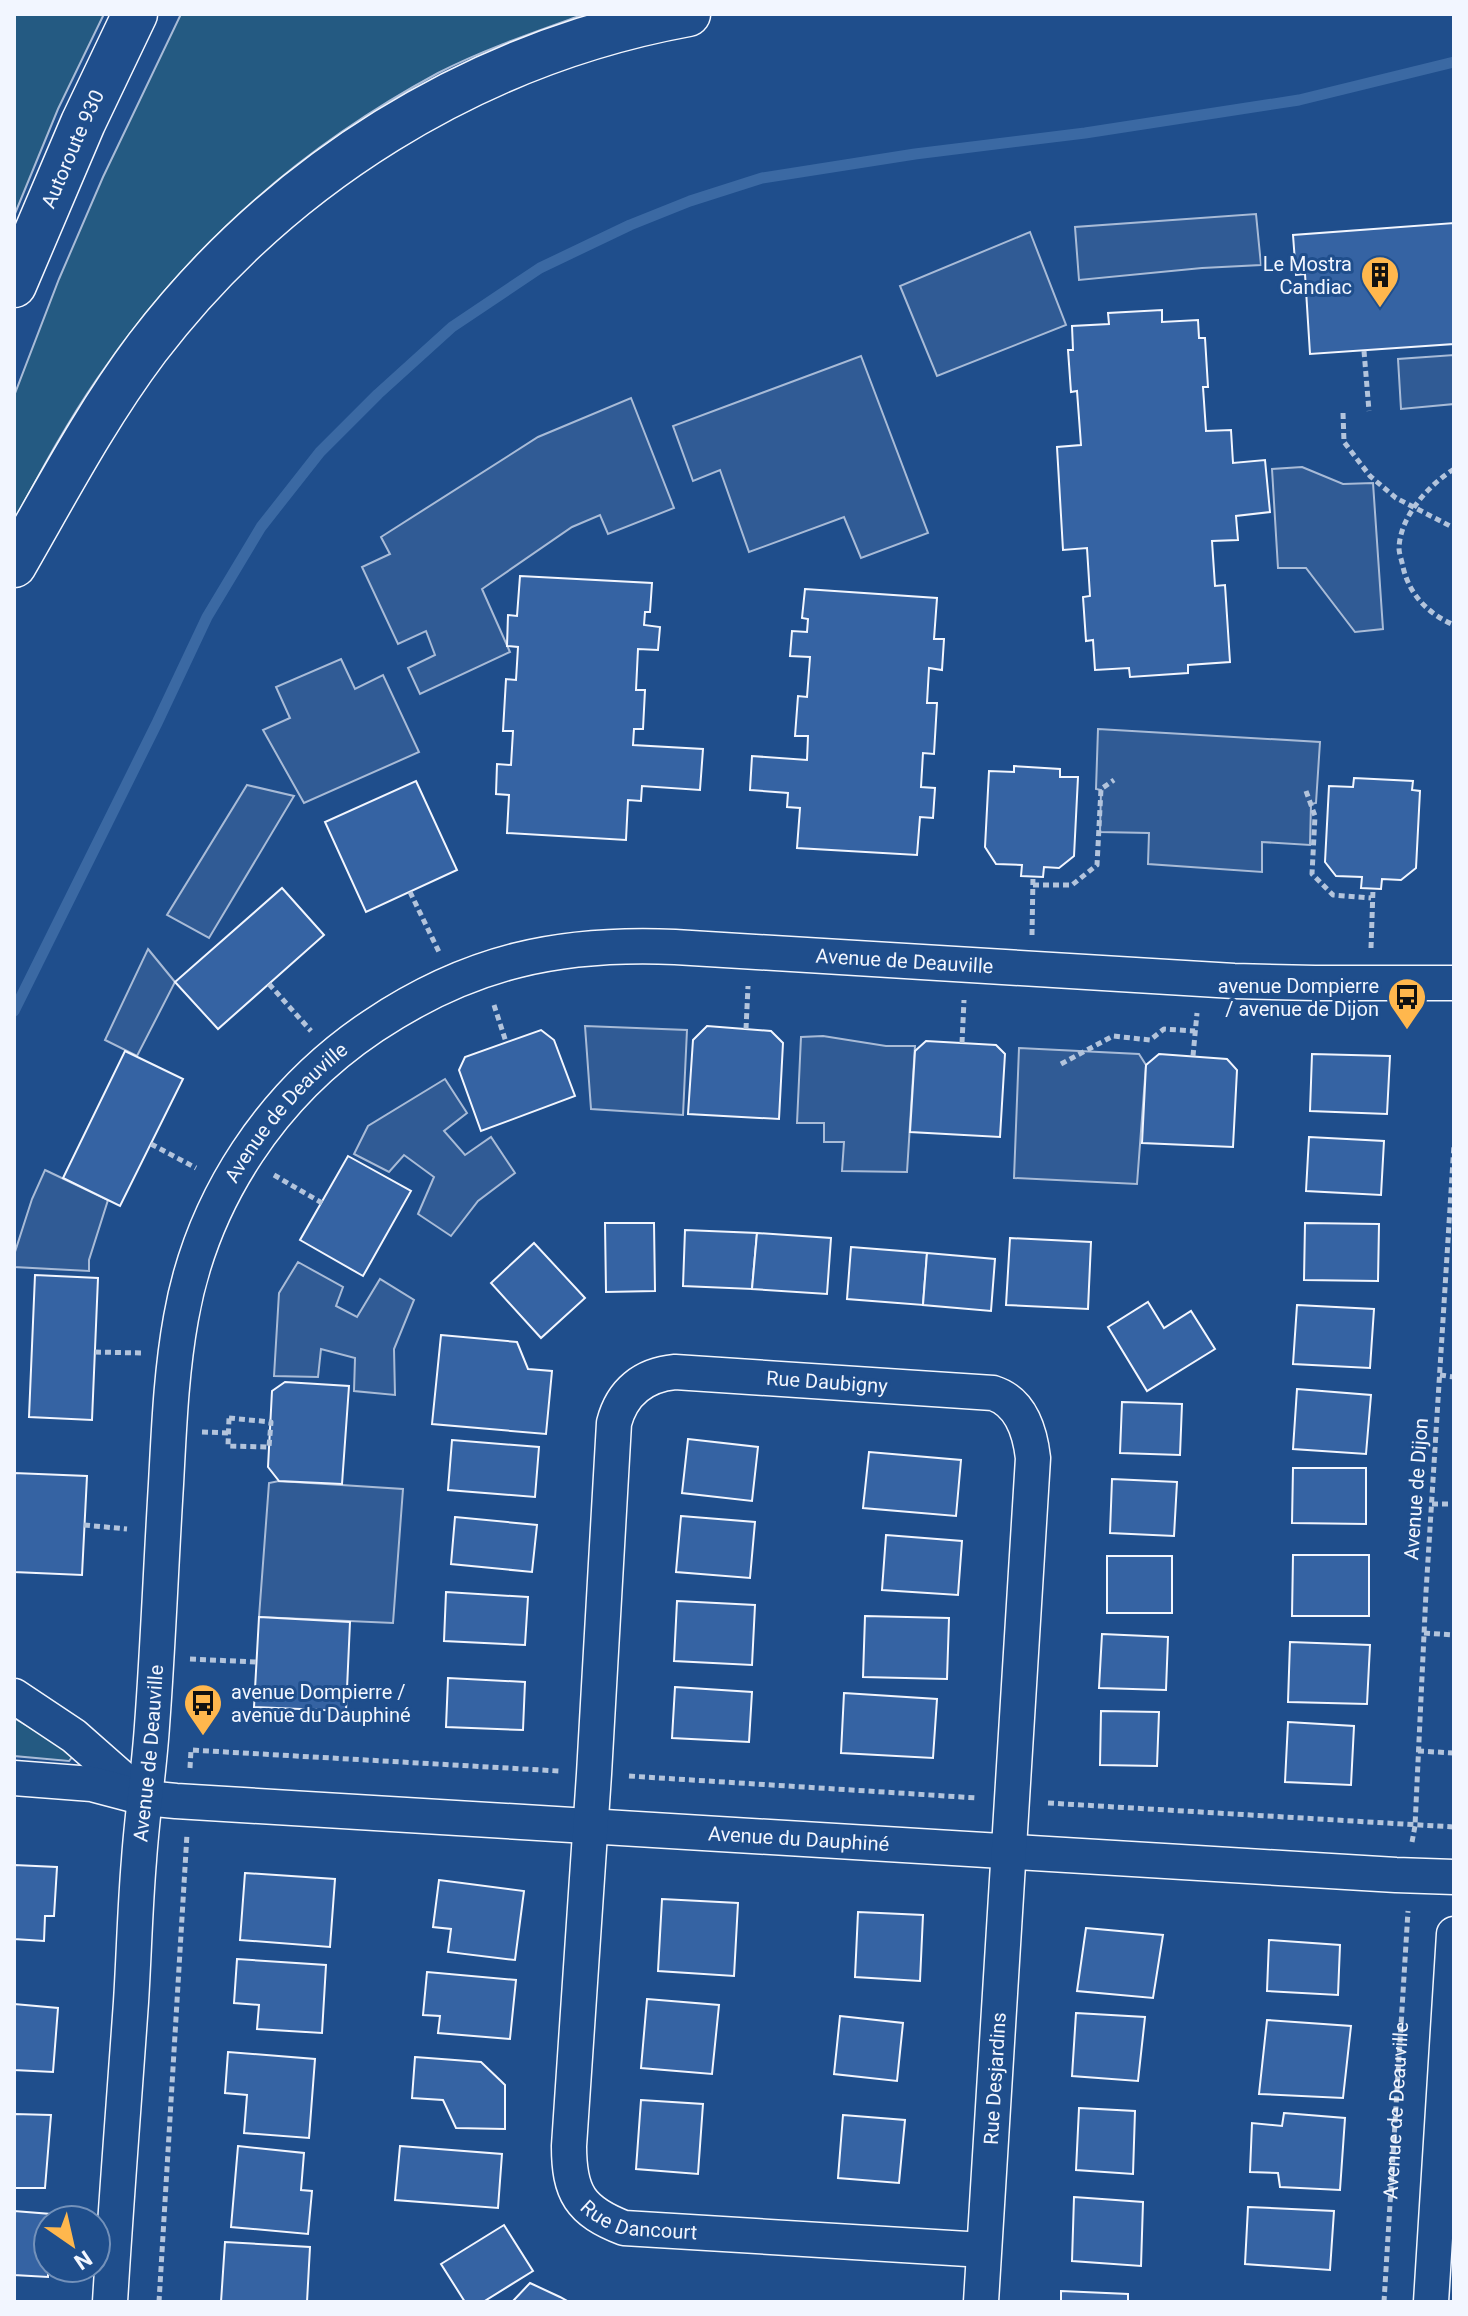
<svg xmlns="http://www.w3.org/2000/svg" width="1468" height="2316" font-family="Roboto,sans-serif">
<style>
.green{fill:#245a82;stroke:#a8bbd7;stroke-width:2}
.parking{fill:#305b95;stroke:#a8bbd7;stroke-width:2}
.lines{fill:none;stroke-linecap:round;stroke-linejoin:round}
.stream{stroke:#3b69a3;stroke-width:11}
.building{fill:#3563a3;stroke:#f2f6ff;stroke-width:2}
.street-casing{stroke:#f2f6ff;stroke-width:37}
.highway-casing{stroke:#f2f6ff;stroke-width:47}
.path{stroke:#b3c4dc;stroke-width:5;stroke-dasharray:6 4;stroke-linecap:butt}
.street{stroke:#1f4e8c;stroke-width:34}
.highway{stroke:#1f4e8c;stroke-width:44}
.labels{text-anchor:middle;stroke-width:6;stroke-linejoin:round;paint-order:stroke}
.street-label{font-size:20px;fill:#f2f6ff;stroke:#1f4e8c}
.poi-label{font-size:20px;fill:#f2f6ff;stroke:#1f4e8c;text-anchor:end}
</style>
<rect width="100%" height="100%" fill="#1f4e8c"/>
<g class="green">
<polygon points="14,14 104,14 58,109 14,216"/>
<path d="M181,14H585C535,32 485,49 438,73C301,147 185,249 97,379C66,424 40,473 14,521V396L59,279L103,177Z"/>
<polygon points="14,1718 71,1752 73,1756 69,1761 14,1756"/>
</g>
<g class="parking">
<polygon points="1256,214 1261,265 1202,268 1079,280 1075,227"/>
<polygon points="1030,232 1066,325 937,376 900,286"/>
<polygon points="1454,355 1454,404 1401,409 1398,359"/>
<polygon points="861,356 928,533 861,558 844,517 749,552 720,470 693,481 673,426"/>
<polygon points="631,398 674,508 608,534 600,515 572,527 482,589 510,652 420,694 408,668 435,655 426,631 398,644 362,567 390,554 381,537 538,437"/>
<polygon points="1302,467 1343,484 1373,483 1383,629 1355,632 1306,568 1278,568 1272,469"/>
<polygon points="341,659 355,689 383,675 419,752 304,803 263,730 290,718 276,687"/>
<polygon points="1098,729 1320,742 1316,803 1311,804 1310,845 1262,842 1262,872 1148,864 1149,833 1100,832 1101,790 1096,789"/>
<polygon points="247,785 294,796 209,938 167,915"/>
<polygon points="148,949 175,982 137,1056 105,1040"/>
<polygon points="585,1026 687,1030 683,1115 591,1109"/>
<polygon points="823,1036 886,1046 915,1046 907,1172 842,1171 844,1142 824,1142 824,1123 797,1123 801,1037"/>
<polygon points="1019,1048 1139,1054 1146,1065 1137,1184 1014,1178"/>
<polygon points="445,1079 467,1113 444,1131 465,1155 491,1137 515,1173 478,1201 451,1236 418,1214 434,1177 404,1155 389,1172 354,1154 368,1126"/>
<polygon points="45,1170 108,1200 89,1260 89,1271 14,1267 14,1255 32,1199"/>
<polygon points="298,1262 343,1287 336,1306 357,1317 380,1279 414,1300 394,1349 395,1395 354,1391 355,1358 321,1349 318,1377 274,1376 279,1293"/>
<polygon points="279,1481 403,1489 393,1623 259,1617 269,1483"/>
</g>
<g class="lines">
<polyline class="stream" points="14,1011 157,723 207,617 261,527 320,452 378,394 452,327 540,268 630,225 690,201 762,178 915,154 1085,133 1299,100 1454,62"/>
</g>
<g class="building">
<polygon points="1454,223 1454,344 1310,354 1305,274 1296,275 1293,235"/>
<polygon points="1162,310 1162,322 1198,320 1199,338 1205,338 1208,387 1203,387 1206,431 1231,430 1233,463 1265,460 1270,512 1236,516 1238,540 1212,541 1215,586 1225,585 1230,662 1188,665 1188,673 1130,677 1129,668 1095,670 1093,640 1086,641 1083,597 1090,596 1087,548 1063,550 1057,447 1081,445 1077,391 1071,392 1068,350 1073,350 1072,326 1109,324 1108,313"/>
<polygon points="520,576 652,583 650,612 645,612 644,625 660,627 658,650 638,649 636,690 645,690 643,729 634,729 633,745 703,749 700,790 642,786 641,801 628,800 626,840 507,833 509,795 496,794 497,764 511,765 513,731 503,731 506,679 516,680 518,647 507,646 508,615 517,616"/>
<polygon points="805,589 937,598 934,639 944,639 942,670 929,668 927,703 937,703 934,754 923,753 921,787 935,788 933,818 920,817 917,855 797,848 800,808 787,807 788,793 750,790 752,756 807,760 808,736 795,736 798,696 807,697 810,657 790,656 792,631 807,632 808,619 802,618"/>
<polygon points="1014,766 1060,769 1060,777 1078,777 1074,856 1059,868 1044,867 1043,877 1021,876 1022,865 996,864 985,847 989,771 1014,772"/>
<polygon points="1354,778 1413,781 1412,790 1420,791 1416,868 1401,880 1382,879 1381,889 1361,888 1362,877 1336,876 1325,862 1329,786 1353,787"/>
<polygon points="416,781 457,870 366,912 325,822"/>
<polygon points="282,888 324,935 218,1029 175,982"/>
<polygon points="707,1026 771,1031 783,1043 779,1119 688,1114 693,1040"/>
<polygon points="541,1030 554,1040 575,1096 481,1131 459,1070 465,1057"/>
<polygon points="926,1041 996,1045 1005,1054 1000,1137 910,1132 915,1051"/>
<polygon points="125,1051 183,1079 120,1206 63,1178"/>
<polygon points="1159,1054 1227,1059 1237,1070 1233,1147 1142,1143 1146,1065"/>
<polygon points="1312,1054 1390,1056 1387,1114 1310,1111"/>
<polygon points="1309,1137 1384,1141 1381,1195 1306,1191"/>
<polygon points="348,1156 411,1191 363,1276 300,1240"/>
<polygon points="605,1223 654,1223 655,1291 606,1292"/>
<polygon points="1305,1223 1379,1224 1378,1281 1304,1280"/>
<polygon points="685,1230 757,1233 752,1289 683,1286"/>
<polygon points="757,1233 831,1238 827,1294 752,1289"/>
<polygon points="1010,1238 1091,1242 1088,1309 1006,1305"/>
<polygon points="534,1243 585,1298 541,1338 491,1283"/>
<polygon points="851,1247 927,1253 923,1305 847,1299"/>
<polygon points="927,1253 995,1259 991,1311 923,1305"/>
<polygon points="35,1275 98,1278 92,1420 29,1417"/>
<polygon points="1148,1302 1164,1328 1191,1311 1215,1349 1147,1391 1108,1327"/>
<polygon points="1297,1305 1374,1309 1370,1368 1293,1364"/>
<polygon points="441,1335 517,1342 528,1369 552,1371 546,1434 432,1424"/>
<polygon points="285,1382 349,1386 342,1484 279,1481 268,1467 272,1391"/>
<polygon points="1297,1389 1371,1395 1366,1454 1293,1449"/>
<polygon points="1122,1402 1182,1404 1180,1455 1120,1453"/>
<polygon points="688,1439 758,1447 752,1501 682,1493"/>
<polygon points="452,1440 539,1447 535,1497 448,1490"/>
<polygon points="869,1452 961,1460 956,1516 863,1508"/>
<polygon points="1293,1468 1366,1468 1366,1524 1292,1523"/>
<polygon points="14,1473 87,1476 82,1575 14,1572"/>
<polygon points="1112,1479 1177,1482 1174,1536 1110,1533"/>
<polygon points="681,1516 755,1522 750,1578 676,1572"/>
<polygon points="455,1517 537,1525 532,1572 451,1564"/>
<polygon points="886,1535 962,1541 958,1595 882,1590"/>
<polygon points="1293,1555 1369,1555 1369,1616 1292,1616"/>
<rect x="1107" y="1556" width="65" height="57"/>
<polygon points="446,1592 528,1597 525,1645 444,1641"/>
<polygon points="677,1601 755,1605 752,1665 674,1661"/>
<polygon points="865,1616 949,1618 947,1679 863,1677"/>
<polygon points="259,1617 350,1622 346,1711 254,1707"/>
<polygon points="1102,1634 1168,1637 1166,1690 1099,1688"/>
<polygon points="1290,1642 1370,1645 1367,1704 1288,1702"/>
<polygon points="448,1678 525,1682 523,1730 446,1727"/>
<polygon points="675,1687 752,1692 749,1742 672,1738"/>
<polygon points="844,1693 937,1699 933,1758 841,1753"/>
<polygon points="1101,1711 1159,1712 1157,1766 1100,1765"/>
<polygon points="1288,1722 1354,1726 1351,1785 1285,1782"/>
<polygon points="14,1865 57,1867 54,1916 45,1916 44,1941 14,1939"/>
<polygon points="245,1873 335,1879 330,1947 240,1940"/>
<polygon points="439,1880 524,1891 515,1960 448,1952 451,1929 433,1927"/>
<polygon points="662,1899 738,1903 734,1976 658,1971"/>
<polygon points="858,1912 923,1915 920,1981 855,1977"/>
<polygon points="1086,1928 1163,1935 1153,1998 1077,1991"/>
<polygon points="1269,1940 1340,1945 1338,1995 1267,1991"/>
<polygon points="237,1959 326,1965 322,2033 257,2029 259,2005 234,2003"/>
<polygon points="427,1972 516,1980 510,2039 438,2033 440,2016 423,2015"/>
<polygon points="647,1999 719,2005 712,2074 641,2068"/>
<polygon points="14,2004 58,2008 53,2072 14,2070"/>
<polygon points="1076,2013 1145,2017 1138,2081 1072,2076"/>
<polygon points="840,2016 903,2023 897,2081 834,2074"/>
<polygon points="1267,2020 1351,2026 1343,2098 1259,2094"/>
<polygon points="228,2052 315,2059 309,2138 244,2133 247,2095 225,2093"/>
<polygon points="415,2057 481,2062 505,2085 505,2129 456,2128 443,2100 412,2098"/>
<polygon points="641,2100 703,2104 698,2174 636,2169"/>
<polygon points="1079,2108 1135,2111 1133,2174 1076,2170"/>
<polygon points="1284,2113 1345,2118 1340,2190 1280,2187 1278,2173 1250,2172 1252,2123 1282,2126"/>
<polygon points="14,2114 51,2115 45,2188 14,2188"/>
<polygon points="843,2115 905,2120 899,2183 838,2178"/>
<polygon points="238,2146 304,2153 301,2190 312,2191 308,2234 231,2227"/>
<polygon points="400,2146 502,2154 498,2208 395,2200"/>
<polygon points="1074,2197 1143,2202 1141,2266 1072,2261"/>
<polygon points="1248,2207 1334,2211 1330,2270 1245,2264"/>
<polygon points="14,2211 51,2214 51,2220 48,2220 48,2277 14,2275"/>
<polygon points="504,2225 533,2271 483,2302 465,2302 441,2264"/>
<polygon points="225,2242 310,2247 307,2302 221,2302"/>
<polygon points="530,2283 560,2297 569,2302 512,2302"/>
<polygon points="1061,2291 1128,2294 1128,2302 1061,2302"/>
</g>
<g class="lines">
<g class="street-casing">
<g id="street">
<polyline points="14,1696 74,1736 141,1795"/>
<path id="s2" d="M14,1778L92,1784L145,1798L176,1801L1396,1875L1454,1877"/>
<path id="s3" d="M110,2302C116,2202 124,2102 131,2002C134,1954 135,1907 139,1860C142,1815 149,1771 152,1726C158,1646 161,1565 166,1484C169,1429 171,1373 181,1318C202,1198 273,1093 373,1026C470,961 560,942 675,947L1234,981L1315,983H1454"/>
<path id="s4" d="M981,2302L1033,1458C1030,1432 1021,1402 993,1393L675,1372C643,1375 622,1392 614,1423L594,1774L569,2146C569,2193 580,2211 624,2228L984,2250"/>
<polyline points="1431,2302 1454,1934"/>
</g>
</g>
<g class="highway-casing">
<g id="highway">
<path id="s5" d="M14,285L83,123L135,14"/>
<path d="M14,565C56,492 96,416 147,348C279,175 474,53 688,14"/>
</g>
</g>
<g class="path">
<polyline points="1364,351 1369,411"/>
<polyline points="1343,413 1344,442 1370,476 1396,498 1454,528"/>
<path d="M1454,469C1429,485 1400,516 1399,548C1399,554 1402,561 1403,567C1409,594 1428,614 1454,625"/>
<polyline points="1306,791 1315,816 1312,874 1333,895 1371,898"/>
<polyline points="1033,885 1072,885 1097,865 1101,789 1114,780"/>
<polyline points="410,892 439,952"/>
<polyline points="1032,935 1033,876"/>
<polyline points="1371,948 1373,889"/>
<polyline points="269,984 311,1031"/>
<polyline points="494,1005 506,1042"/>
<polyline points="746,1029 748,986"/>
<polyline points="962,1043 964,1000"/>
<polyline points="1193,1056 1197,1013"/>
<polyline points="1061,1064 1113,1036 1150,1040 1164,1029 1195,1031"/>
<polyline points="151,1144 196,1168"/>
<polyline points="274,1175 322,1203"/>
<polyline points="95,1352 142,1353"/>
<polyline points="1440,1375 1454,1377"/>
<polygon points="229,1418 271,1422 269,1447 228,1446"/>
<polyline points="202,1432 229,1433"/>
<polyline points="1432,1504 1454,1504"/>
<polyline points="84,1525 127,1529"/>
<polyline points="1424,1633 1454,1635"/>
<polyline points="190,1659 256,1662"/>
<polyline points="1418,1751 1454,1753"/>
<polyline points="190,1768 191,1750 559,1771"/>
<polyline points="629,1776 978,1798"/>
<polyline points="1048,1803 1454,1827"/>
<polyline points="1412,1842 1415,1826 1426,1592 1454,1144"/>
<polyline points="159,2302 187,1834"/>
<path id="s1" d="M1384,2302L1408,1911"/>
</g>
<use href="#street" class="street"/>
<use href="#highway" class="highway"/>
</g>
<defs>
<g id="building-pin" transform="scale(2)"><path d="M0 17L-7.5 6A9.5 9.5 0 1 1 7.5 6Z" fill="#ffb74d" stroke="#1f4e8c"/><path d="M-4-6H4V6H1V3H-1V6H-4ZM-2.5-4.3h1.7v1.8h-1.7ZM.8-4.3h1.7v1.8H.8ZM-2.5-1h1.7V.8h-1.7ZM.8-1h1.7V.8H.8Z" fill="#111"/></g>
<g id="bus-pin" transform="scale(2)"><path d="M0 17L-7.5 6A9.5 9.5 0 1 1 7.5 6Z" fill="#ffb74d" stroke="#1f4e8c"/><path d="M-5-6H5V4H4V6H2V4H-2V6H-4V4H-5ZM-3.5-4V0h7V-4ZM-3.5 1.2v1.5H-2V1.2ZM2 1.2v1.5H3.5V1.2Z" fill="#111"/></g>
</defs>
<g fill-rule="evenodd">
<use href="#building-pin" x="1380" y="275"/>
<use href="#bus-pin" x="1407" y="997"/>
<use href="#bus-pin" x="203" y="1703"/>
</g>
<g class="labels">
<g class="street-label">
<text dy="7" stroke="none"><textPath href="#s5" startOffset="148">Autoroute 930</textPath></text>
<text dy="7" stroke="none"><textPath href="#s3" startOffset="1894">Avenue de Deauville</textPath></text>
<text dy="7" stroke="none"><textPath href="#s3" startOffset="1222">Avenue de Deauville</textPath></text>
<text transform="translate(827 1382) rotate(4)" y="7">Rue Daubigny</text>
<text transform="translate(1416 1489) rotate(-86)" y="7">Avenue de Dijon</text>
<text dy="7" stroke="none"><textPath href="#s3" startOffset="550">Avenue de Deauville</textPath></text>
<text dy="7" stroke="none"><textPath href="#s2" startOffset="788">Avenue du Dauphiné</textPath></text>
<text dy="7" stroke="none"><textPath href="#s4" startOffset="224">Rue Desjardins</textPath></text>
<text dy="7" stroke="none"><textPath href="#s1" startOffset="192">Avenue de Deauville</textPath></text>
<text dy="7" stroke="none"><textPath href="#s4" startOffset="2176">Rue Dancourt</textPath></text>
</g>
<g class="poi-label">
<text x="1352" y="271">Le Mostra<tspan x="1352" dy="23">Candiac</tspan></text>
<text x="1379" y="993">avenue Dompierre<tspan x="1379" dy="23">/ avenue de Dijon</tspan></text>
<text x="231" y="1699" text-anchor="start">avenue Dompierre /<tspan x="231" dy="23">avenue du Dauphiné</tspan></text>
</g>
</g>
<rect width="1468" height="2316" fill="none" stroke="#f2f6ff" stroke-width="32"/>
<g transform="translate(72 2244) rotate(146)"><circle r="38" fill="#1f4e8c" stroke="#7391ba" stroke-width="2"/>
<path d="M0-6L14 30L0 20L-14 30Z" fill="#ffb74d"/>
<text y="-12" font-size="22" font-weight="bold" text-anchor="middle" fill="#f2f6ff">N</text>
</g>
</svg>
